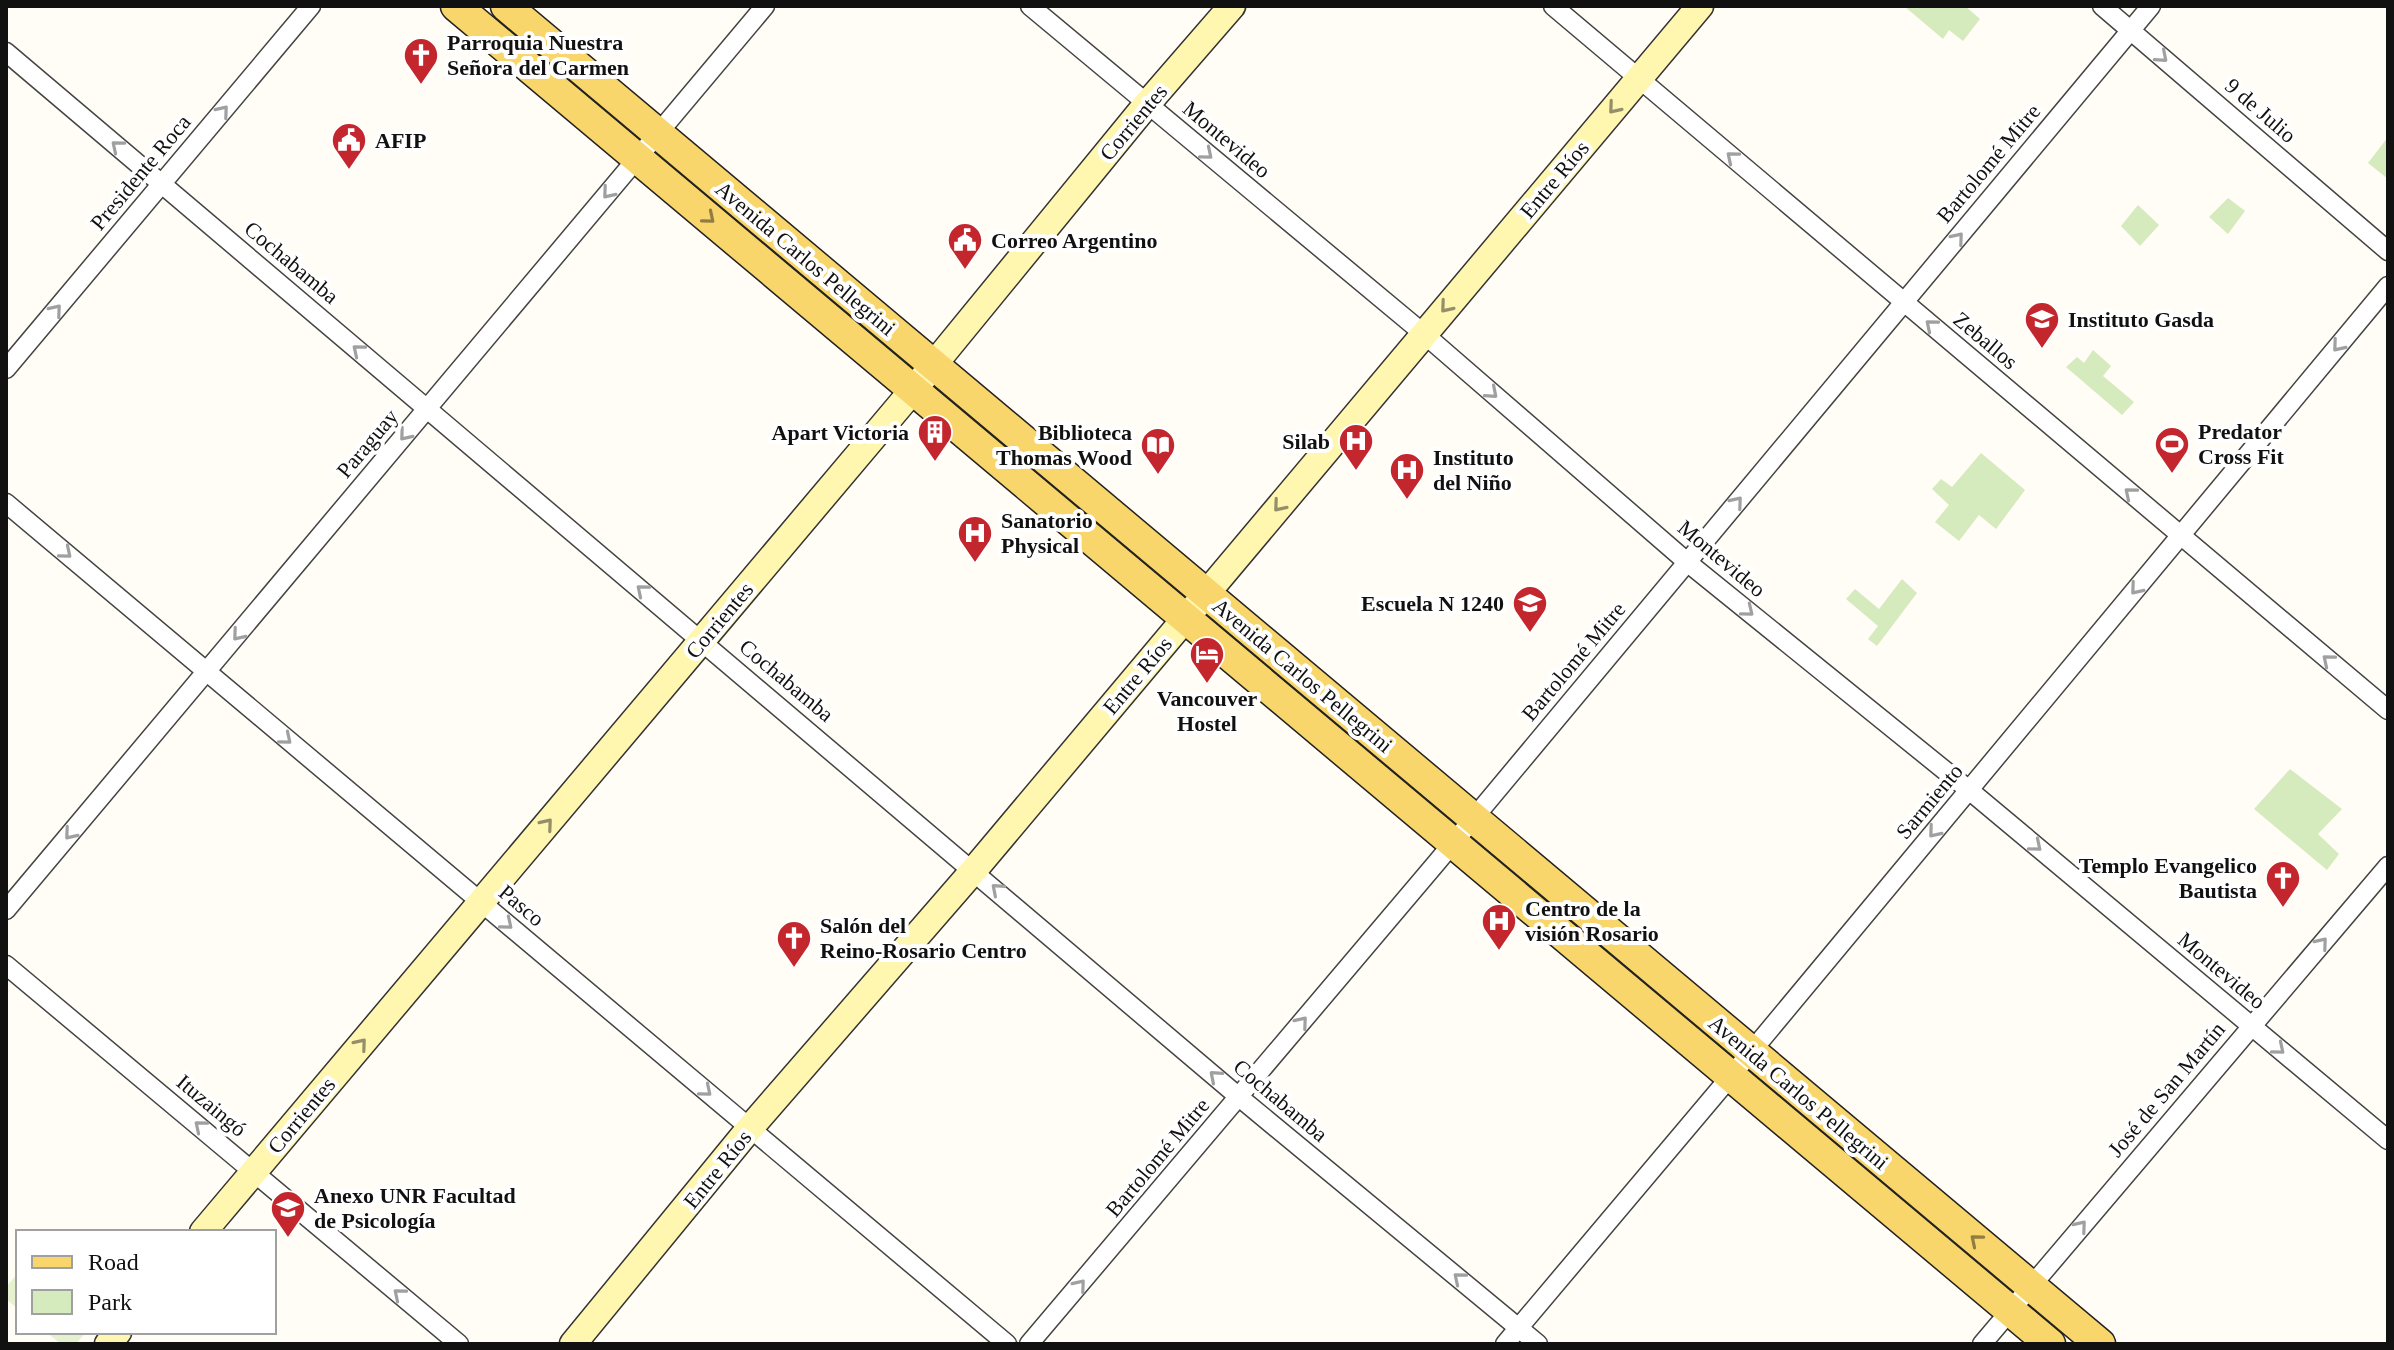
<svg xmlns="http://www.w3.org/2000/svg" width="2394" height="1350" font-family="'Times New Roman',serif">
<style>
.green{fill:#d5ebbd}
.pitch{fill:#e6f2cf}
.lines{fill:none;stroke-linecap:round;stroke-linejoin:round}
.minor-casing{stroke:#444;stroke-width:21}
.secondary-casing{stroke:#333;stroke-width:29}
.primary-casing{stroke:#222;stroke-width:33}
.minor{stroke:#fff;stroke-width:18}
.secondary{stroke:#fff6b0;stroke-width:26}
.primary{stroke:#f9d66b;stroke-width:30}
.oneway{stroke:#a0a0a0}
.oneway2{stroke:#948f68}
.oneway3{stroke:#917d42}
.labels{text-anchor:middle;stroke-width:8;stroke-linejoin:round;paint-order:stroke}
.poi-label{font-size:22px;font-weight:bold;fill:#111;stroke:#fff;text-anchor:start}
.street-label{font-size:22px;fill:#111;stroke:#fff}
</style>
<rect width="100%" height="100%" fill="#fffdf5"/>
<g class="green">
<polygon points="1904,6 1965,6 1980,19 1963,41 1949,30 1943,39"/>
<polygon points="2388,137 2388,179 2368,163"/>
<polygon points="2228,198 2245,211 2228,234 2209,217"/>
<polygon points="2138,205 2159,225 2140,246 2121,226"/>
<polygon points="2093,350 2111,366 2103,376 2134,402 2122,415 2066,367 2077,357 2084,363"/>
<polygon points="1981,453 2025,490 1996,529 1979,515 1959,541 1935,522 1949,505 1932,489 1941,479 1952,487"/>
<polygon points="1902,579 1917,593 1877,646 1868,639 1878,626 1846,599 1855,589 1879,609"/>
<polygon points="2290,769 2342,809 2318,834 2339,854 2327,870 2254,809"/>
</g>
<g class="pitch">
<polygon points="18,1273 18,1309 6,1299 6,1287"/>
<polygon points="46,1332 86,1332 76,1344 61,1344"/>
</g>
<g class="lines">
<g class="minor-casing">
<g id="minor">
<polyline points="1030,6 1424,334 1687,562 1969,790 2388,1140"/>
<polyline points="1553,6 2388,710"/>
<polyline points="2102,6 2388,251"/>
<polyline points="6,52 1239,1097 1538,1344"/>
<polyline points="6,369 311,6"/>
<polyline points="6,503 1007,1344"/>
<polyline points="6,910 765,6"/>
<polyline points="6,965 459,1344"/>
<polyline points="1029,1344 1438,861 2151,6"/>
<polyline points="1505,1344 1741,1064 2388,286"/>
<polyline points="1982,1344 2388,866"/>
</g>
</g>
<g class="secondary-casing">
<g id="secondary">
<polyline points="203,1232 913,390 1147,104 1232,6"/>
<polyline points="108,1344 118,1332"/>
<polyline points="573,1344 750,1128 974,870 1700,6"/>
</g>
</g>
<g class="primary-casing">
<g id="primary">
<polyline points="456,6 2050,1344"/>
<polyline points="506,6 2100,1344"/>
</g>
</g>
<use href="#minor" class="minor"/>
<use href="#secondary" class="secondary"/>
<use href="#primary" class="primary"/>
</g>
<defs><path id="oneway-chevron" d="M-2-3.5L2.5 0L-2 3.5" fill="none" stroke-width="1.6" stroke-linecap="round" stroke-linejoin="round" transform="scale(2)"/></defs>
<g class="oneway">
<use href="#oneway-chevron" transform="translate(2162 57) rotate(41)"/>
<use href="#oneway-chevron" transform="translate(223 111) rotate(-50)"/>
<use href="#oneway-chevron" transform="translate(117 146) rotate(-140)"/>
<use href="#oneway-chevron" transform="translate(1207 154) rotate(40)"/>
<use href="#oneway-chevron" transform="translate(1732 157) rotate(-140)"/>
<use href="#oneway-chevron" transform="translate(608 193) rotate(130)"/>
<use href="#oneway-chevron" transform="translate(1958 238) rotate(-50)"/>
<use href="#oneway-chevron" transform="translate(56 310) rotate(-50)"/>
<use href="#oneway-chevron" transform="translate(1931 325) rotate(-140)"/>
<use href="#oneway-chevron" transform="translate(2338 346) rotate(130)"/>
<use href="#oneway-chevron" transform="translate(358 350) rotate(-140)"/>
<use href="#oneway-chevron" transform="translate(1492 393) rotate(41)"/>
<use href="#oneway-chevron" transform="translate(405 435) rotate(130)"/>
<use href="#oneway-chevron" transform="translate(2130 493) rotate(-140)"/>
<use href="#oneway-chevron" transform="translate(1737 502) rotate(-50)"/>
<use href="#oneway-chevron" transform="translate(66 553) rotate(40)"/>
<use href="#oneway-chevron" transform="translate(2136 589) rotate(130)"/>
<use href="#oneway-chevron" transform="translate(642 590) rotate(-140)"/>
<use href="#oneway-chevron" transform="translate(1748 611) rotate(39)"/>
<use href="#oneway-chevron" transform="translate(238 635) rotate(130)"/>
<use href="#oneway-chevron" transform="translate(2328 660) rotate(-140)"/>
<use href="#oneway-chevron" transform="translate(286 739) rotate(40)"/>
<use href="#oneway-chevron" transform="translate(1934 832) rotate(130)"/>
<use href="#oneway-chevron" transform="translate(70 834) rotate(130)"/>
<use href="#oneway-chevron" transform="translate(2036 846) rotate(40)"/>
<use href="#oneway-chevron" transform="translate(997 889) rotate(-139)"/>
<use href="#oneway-chevron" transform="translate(507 924) rotate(40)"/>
<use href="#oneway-chevron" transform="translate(2322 943) rotate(-50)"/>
<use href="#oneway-chevron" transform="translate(1302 1022) rotate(-50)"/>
<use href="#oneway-chevron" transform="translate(2279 1049) rotate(40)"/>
<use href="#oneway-chevron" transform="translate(1215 1076) rotate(-139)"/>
<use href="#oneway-chevron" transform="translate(706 1091) rotate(40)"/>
<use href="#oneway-chevron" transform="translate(200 1126) rotate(-140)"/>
<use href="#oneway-chevron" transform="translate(2081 1226) rotate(-50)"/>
<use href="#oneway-chevron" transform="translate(1459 1278) rotate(-140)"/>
<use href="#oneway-chevron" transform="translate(1080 1285) rotate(-50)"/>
<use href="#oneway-chevron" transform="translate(399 1294) rotate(-140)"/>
</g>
<g class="oneway2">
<use href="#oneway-chevron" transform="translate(1614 108) rotate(130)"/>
<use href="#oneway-chevron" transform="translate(1446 307) rotate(130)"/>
<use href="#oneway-chevron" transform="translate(1279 506) rotate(130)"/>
<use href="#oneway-chevron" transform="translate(547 824) rotate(-50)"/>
<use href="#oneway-chevron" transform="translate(361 1044) rotate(-50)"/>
</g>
<g class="oneway3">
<use href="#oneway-chevron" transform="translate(709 218) rotate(40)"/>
<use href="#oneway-chevron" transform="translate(1976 1240) rotate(-140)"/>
</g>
<defs>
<g id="church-pin" transform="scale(1.8)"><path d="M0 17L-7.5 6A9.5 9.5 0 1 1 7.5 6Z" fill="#c4262e" stroke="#fff"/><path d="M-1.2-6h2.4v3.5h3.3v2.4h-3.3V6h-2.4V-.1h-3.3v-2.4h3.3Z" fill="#fff"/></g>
<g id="civic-pin" transform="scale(1.8)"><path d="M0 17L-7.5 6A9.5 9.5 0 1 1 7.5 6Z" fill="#c4262e" stroke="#fff"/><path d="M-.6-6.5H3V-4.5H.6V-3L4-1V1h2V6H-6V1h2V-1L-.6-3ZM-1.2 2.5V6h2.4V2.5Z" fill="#fff"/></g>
<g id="university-pin" transform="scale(1.8)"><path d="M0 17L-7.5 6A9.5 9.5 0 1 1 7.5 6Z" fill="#c4262e" stroke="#fff"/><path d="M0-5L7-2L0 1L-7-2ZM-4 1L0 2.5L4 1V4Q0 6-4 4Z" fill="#fff"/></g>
<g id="building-pin" transform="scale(1.8)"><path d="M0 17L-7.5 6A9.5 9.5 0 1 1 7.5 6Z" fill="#c4262e" stroke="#fff"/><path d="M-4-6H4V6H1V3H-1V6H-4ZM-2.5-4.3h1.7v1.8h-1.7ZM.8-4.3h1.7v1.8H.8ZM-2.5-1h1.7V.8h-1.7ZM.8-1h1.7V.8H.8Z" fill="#fff"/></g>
<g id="hospital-pin" transform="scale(1.8)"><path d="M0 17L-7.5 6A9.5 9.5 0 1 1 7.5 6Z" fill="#c4262e" stroke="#fff"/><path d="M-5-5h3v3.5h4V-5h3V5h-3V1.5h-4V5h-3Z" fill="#fff"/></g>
<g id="stadium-pin" transform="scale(1.8)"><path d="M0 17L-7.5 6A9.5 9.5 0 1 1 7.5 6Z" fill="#c4262e" stroke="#fff"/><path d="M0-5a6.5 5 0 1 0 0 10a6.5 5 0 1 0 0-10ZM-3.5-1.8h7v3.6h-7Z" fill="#fff"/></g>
<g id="library-pin" transform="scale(1.8)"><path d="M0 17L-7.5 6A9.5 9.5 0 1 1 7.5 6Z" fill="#c4262e" stroke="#fff"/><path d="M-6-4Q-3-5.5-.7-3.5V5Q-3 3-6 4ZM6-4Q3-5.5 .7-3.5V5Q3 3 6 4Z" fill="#fff"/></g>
<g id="school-pin" transform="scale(1.8)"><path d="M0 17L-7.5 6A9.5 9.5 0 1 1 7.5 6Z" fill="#c4262e" stroke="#fff"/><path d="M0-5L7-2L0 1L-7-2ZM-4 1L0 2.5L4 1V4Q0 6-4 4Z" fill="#fff"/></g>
<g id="hotel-pin" transform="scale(1.8)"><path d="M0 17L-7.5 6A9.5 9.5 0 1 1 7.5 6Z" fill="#c4262e" stroke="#fff"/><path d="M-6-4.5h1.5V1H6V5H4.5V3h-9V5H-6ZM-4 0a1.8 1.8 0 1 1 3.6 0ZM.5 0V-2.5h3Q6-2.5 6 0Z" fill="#fff"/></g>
</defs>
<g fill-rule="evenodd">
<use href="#church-pin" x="421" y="55"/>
<use href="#civic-pin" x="349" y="140"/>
<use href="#civic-pin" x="965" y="240"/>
<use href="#university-pin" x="2042" y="319"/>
<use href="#building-pin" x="935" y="432"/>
<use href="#hospital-pin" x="1356" y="441"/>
<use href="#stadium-pin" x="2172" y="444"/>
<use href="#library-pin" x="1158" y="445"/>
<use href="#hospital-pin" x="1407" y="470"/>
<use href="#hospital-pin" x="975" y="533"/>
<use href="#school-pin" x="1530" y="603"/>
<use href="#hotel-pin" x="1207" y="654"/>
<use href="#church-pin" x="2283" y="878"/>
<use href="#hospital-pin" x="1499" y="921"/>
<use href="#church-pin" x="794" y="938"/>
<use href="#university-pin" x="288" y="1208"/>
</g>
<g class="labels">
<g class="poi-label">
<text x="447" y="50">Parroquia Nuestra<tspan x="447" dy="25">Señora del Carmen</tspan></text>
<text x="375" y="148">AFIP</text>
<text x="991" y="248">Correo Argentino</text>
<text x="2068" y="327">Instituto Gasda</text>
<text x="2198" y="439">Predator<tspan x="2198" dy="25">Cross Fit</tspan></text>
<text x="909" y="440" text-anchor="end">Apart Victoria</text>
<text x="1132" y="440" text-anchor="end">Biblioteca<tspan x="1132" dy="25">Thomas Wood</tspan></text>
<text x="1330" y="449" text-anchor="end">Silab</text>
<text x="1433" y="465">Instituto<tspan x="1433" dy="25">del Niño</tspan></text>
<text x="1001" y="528">Sanatorio<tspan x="1001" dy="25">Physical</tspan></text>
<text x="1504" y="611" text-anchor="end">Escuela N 1240</text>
<text x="1207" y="706" text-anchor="middle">Vancouver<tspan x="1207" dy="25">Hostel</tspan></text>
<text x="2257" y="873" text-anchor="end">Templo Evangelico<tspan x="2257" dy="25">Bautista</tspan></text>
<text x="1525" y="916">Centro de la<tspan x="1525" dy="25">visión Rosario</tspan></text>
<text x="820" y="933">Salón del<tspan x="820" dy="25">Reino-Rosario Centro</tspan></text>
<text x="314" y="1203">Anexo UNR Facultad<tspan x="314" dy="25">de Psicología</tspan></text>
</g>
<g class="street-label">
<text transform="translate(2261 110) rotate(41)" y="8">9 de Julio</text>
<text transform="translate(1133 122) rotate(-50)" y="8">Corrientes</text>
<text transform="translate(1227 139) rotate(40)" y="8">Montevideo</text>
<text transform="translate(1988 163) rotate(-50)" y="8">Bartolomé Mitre</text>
<text transform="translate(140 172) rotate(-50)" y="8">Presidente Roca</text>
<text transform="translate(1554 179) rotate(-50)" y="8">Entre Ríos</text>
<text transform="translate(806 258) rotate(40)" y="8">Avenida Carlos Pellegrini</text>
<text transform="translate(292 262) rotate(40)" y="8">Cochabamba</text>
<text transform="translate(1986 340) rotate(40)" y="8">Zeballos</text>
<text transform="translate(367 443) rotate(-50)" y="8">Paraguay</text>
<text transform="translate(1722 558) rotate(40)" y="8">Montevideo</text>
<text transform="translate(719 620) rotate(-50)" y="8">Corrientes</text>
<text transform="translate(1573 661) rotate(-50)" y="8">Bartolomé Mitre</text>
<text transform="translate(1137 675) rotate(-50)" y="8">Entre Ríos</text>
<text transform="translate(1303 675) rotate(40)" y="8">Avenida Carlos Pellegrini</text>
<text transform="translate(787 680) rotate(40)" y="8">Cochabamba</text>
<text transform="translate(1929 801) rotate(-50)" y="8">Sarmiento</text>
<text transform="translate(522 905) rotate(40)" y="8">Pasco</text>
<text transform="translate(2222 970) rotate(40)" y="8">Montevideo</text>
<text transform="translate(2166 1089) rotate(-50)" y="8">José de San Martín</text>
<text transform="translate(1799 1092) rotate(40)" y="8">Avenida Carlos Pellegrini</text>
<text transform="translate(1281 1100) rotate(40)" y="8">Cochabamba</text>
<text transform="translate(212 1105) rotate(40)" y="8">Ituzaingó</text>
<text transform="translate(301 1115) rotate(-50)" y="8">Corrientes</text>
<text transform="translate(1157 1157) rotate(-50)" y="8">Bartolomé Mitre</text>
<text transform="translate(717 1169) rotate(-51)" y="8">Entre Ríos</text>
</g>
</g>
<rect width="2394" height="1350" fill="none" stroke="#111111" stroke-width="16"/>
<rect x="16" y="1230" width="260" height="104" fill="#ffffff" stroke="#a0a0a0" stroke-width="2"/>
<rect x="32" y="1256" width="40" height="12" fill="#f9d66b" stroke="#a0a0a0" stroke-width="2"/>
<text x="88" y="1270" font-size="24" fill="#111111">Road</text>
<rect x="32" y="1290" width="40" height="24" fill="#d5ebbd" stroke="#a0a0a0" stroke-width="2"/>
<text x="88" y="1310" font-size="24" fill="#111111">Park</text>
</svg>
